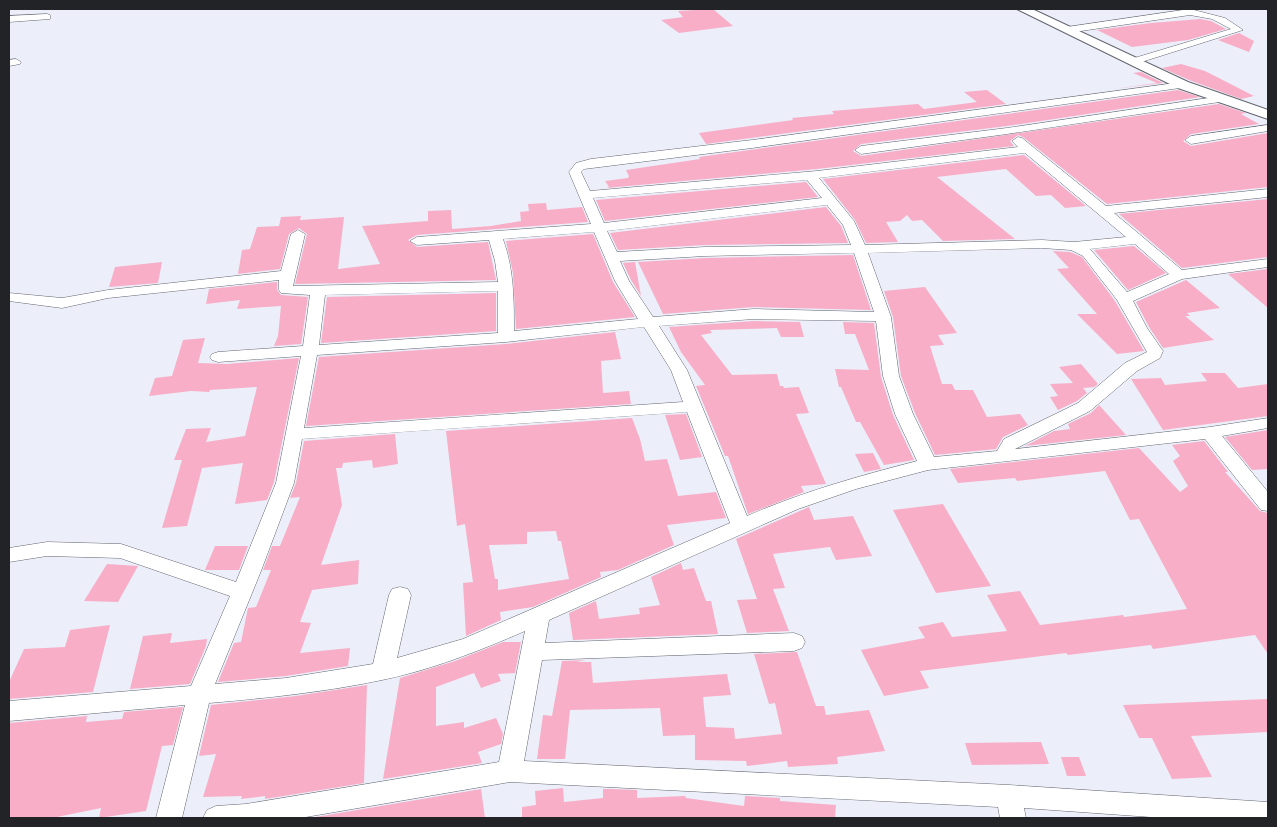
<svg xmlns="http://www.w3.org/2000/svg" width="1277" height="827" font-family="Cabin,sans-serif">
<style>
.building{fill:#f8aec6;fill-rule:evenodd}
.lines{fill:none;stroke-linecap:round;stroke-linejoin:round}
.minor-casing{stroke:#63666f;stroke-width:1}
.tertiary-casing{stroke:#63666f;stroke-width:2}
.minor{fill:#fff;fill-rule:evenodd}
.tertiary{fill:#fff;fill-rule:evenodd}
</style>
<rect width="100%" height="100%" fill="#eceffa"/>
<g class="building">
<polygon points="713,9 733,26 679,33 661,20 683,17 678,11"/>
<polygon points="1200,19 1211,21 1226,29 1188,40 1132,47 1097,30 1151,23"/>
<polygon points="1239,33 1254,41 1249,52 1218,40"/>
<polygon points="1181,64 1205,71 1254,96 1241,99 1189,80 1162,68"/>
<polygon points="1141,72 1163,83 1113,89 1157,83 1133,73"/>
<polygon points="987,90 1006,104 706,144 699,133 793,120 792,118 834,114 832,111 918,104 924,109 977,102 964,92"/>
<polygon points="1178,90 1200,97 1007,126 861,144 853,151 861,156 1219,104 1246,113 1241,114 1259,124 1191,134 1183,141 1191,146 1268,133 1268,187 1107,204 1023,137 1018,135 1010,141 1014,146 817,169 606,188 609,187 605,181 628,178 629,176 626,170 700,159 699,157"/>
<polygon points="1024,155 1086,206 1065,208 1051,195 1036,196 1006,169 937,177 1015,239 943,241 922,220 912,221 907,215 900,221 886,222 898,242 866,243 855,220 823,179"/>
<polygon points="806,182 818,197 605,221 596,200"/>
<polygon points="1268,199 1268,257 1182,268 1119,214"/>
<polygon points="546,203 547,210 582,207 588,222 417,235 408,240 417,247 488,242 496,280 295,284 307,234 299,228 289,234 280,269 238,274 242,250 250,249 257,227 279,226 281,217 301,216 300,220 344,217 338,269 380,264 362,226 428,221 428,211 451,210 452,229 491,226 521,221 520,212 529,211 528,204"/>
<polygon points="826,207 841,226 848,243 705,245 618,250 610,233"/>
<polygon points="593,234 613,282 635,317 516,329 513,273 506,241"/>
<polygon points="1134,246 1166,273 1128,290 1094,250"/>
<polygon points="1053,251 1070,252 1082,257 1115,301 1144,351 1117,354 1077,314 1097,314 1057,269 1069,268"/>
<polygon points="853,255 871,310 754,307 663,314 638,262 705,258"/>
<polygon points="162,262 158,283 109,287 115,267"/>
<polygon points="635,262 641,296 631,280 623,263"/>
<polygon points="1268,269 1268,308 1228,274"/>
<polygon points="1186,280 1220,308 1187,313 1190,316 1185,316 1214,340 1163,348 1149,327 1136,302"/>
<polygon points="277,282 277,290 281,295 308,297 301,344 274,346 278,336 281,306 237,309 240,300 206,304 209,289"/>
<polygon points="925,287 957,333 938,335 944,345 930,346 942,384 952,384 955,390 973,390 987,417 1020,414 1028,425 1003,437 996,449 935,455 915,413 901,376 893,317 884,291"/>
<polygon points="496,293 496,331 321,343 327,297"/>
<polygon points="754,321 800,322 804,337 781,337 777,328 710,330 712,333 701,335 732,375 777,374 780,386 783,386 784,388 799,387 809,413 796,414 826,484 801,486 804,492 748,514 728,456 725,456 696,386 705,385 681,352 669,327"/>
<polygon points="843,322 874,323 881,377 893,415 914,460 884,465 860,422 856,422 841,387 839,387 835,369 869,370 855,334 845,334"/>
<polygon points="615,332 621,359 601,361 603,393 629,391 631,404 306,426 319,357 506,344"/>
<polygon points="205,338 198,363 227,364 299,358 274,482 267,500 235,504 243,463 202,468 187,526 162,528 182,460 174,460 186,429 211,428 206,442 245,436 257,387 210,390 209,392 191,391 149,396 155,378 172,376 183,340"/>
<polygon points="1081,364 1098,384 1094,387 1083,388 1087,393 1077,401 1058,410 1050,397 1058,396 1050,384 1073,383 1059,367"/>
<polygon points="1201,373 1225,373 1238,388 1268,384 1268,416 1163,430 1131,379 1161,378 1165,385 1207,381"/>
<polygon points="1099,405 1126,435 1025,446 1054,431 1070,429 1068,424 1091,413"/>
<polygon points="686,414 702,457 680,460 665,415"/>
<path d="M632,418L640,439L645,461L667,459L678,496L716,492L726,518L667,525L674,545L618,570L600,572L601,577L533,607L500,612L501,620L466,636L463,583L473,582L465,524L457,526L446,431ZM556,531L558,541H561L569,579L498,590V579H495L489,545L527,544V532Z"/>
<polygon points="1268,430 1268,469 1252,470 1225,437"/>
<polygon points="395,434 398,464 373,468 372,460 343,463 342,468 336,468 342,505 321,565 359,560 358,584 312,590 300,622 311,623 300,653 350,648 348,666 286,676 218,682 234,643 241,642 248,608 256,607 271,570 263,570 272,546 280,546 300,497 290,498 296,483 304,441"/>
<polygon points="1204,441 1228,472 1225,472 1260,511 1268,513 1268,654 1255,635 1153,649 1151,645 1068,655 1066,653 920,671 929,688 884,696 861,650 925,638 918,627 943,622 952,637 1007,631 987,595 1020,591 1040,625 1123,615 1124,617 1187,609 1139,519 1130,520 1105,471 1017,481 1015,478 958,483 950,469 1139,448 1180,492 1188,486 1173,461 1180,456 1172,445"/>
<polygon points="873,453 881,469 864,472 855,454"/>
<polygon points="943,504 991,586 936,593 893,510"/>
<polygon points="809,507 814,520 853,516 872,556 836,560 830,547 773,554 785,588 773,589 789,631 747,633 737,600 757,599 736,539"/>
<polygon points="215,546 248,546 239,570 205,570"/>
<polygon points="681,563 683,570 694,568 706,601 711,601 718,634 573,640 569,613 596,601 599,619 640,614 639,608 660,605 651,577"/>
<polygon points="107,564 138,566 118,602 84,601"/>
<polygon points="110,625 93,692 9,699 9,682 24,649 65,647 70,630"/>
<polygon points="172,633 170,643 207,639 206,646 190,684 130,689 143,636"/>
<polygon points="503,642 521,642 515,673 498,674 501,681 481,688 474,673 436,687 436,726 464,722 464,728 496,718 503,734 501,744 478,752 482,763 383,779 400,678 455,661"/>
<polygon points="797,652 816,706 824,706 826,715 869,710 885,751 837,757 838,764 788,767 787,761 747,766 746,761 695,760 695,735 663,736 660,708 570,710 565,759 537,759 543,715 552,716 562,661 586,660 576,662 591,662 593,683 727,674 731,695 703,697 706,727 734,728 735,739 782,734 775,703 769,704 754,654"/>
<polygon points="367,685 364,783 265,799 265,796 241,799 242,796 203,797 216,754 199,756 211,705 296,696"/>
<polygon points="1268,699 1268,732 1191,736 1212,777 1172,779 1152,738 1139,738 1123,705"/>
<polygon points="183,707 173,745 162,746 146,811 99,818 101,808 52,818 9,818 9,723 87,716 86,722 122,719 124,712"/>
<polygon points="1041,742 1049,764 972,765 965,743"/>
<polygon points="1061,757 1079,757 1086,776 1067,776"/>
<polygon points="563,788 564,802 603,798 603,789 612,789 637,790 637,798 685,796 686,798 744,806 745,796 780,798 780,801 836,805 835,818 522,818 522,807 536,805 535,791"/>
<polygon points="481,789 485,818 310,818"/>
</g>
<g class="lines">
<g class="minor-casing">
<g id="minor">
<polygon points="1190,9 1225,18 1243,30 1135,64 1130,61 1131,59 1231,29 1212,19 1190,15 1067,33 1062,30 1067,27"/>
<polygon points="47,14 50,15 50,19 9,22 9,16"/>
<polygon points="16,59 21,62 20,64 9,66 9,60"/>
<path d="M1183,82L1187,83L1188,85L1187,87L752,148L584,169L581,172L590,191L817,171L1018,147L1012,141L1018,137L1022,138L1106,206L1268,189V197L1114,213L1182,270L1268,259V267L1182,279L1133,301L1147,328L1163,351L1160,358L1137,371L1090,411L1015,449L1210,427L1268,418V428L1222,436L1268,492V511L1261,510L1205,439L928,470L856,489L798,509L549,620L545,643L794,633L802,636L805,642L802,648L794,651L542,660L524,761L1009,785L1268,802V818H1165L1024,808L1026,818H1000L998,807L510,782L300,818H203L207,810L216,806L246,804L499,762L525,631C479,651 431,670 382,680C325,692 267,698 209,703L182,818H156L185,705L9,721V701L191,686L230,596L120,558L47,556L9,562V548L47,542L121,544L236,582L276,483L301,356L218,362L212,360L210,357L212,354L218,352L303,346L310,295L281,293L279,290V280L108,298L62,308L9,301V293L62,298L108,290L281,271L291,234L298,230L305,234L293,286L498,282L495,261L489,240L417,245L410,241L417,237L591,224L569,172L576,163L591,159L752,140ZM1025,153L1126,237L1074,242L1042,240L865,245L854,221L819,178ZM807,180L822,198L604,223L593,198ZM827,205L843,225L851,245L705,247L617,252L607,231ZM594,232L615,281L638,319L514,331C514,300 514,269 503,239ZM1135,244L1169,274L1127,292L1090,249ZM1042,248L1071,250L1083,256L1117,300L1147,352L1125,363L1078,403L1004,439L997,451L934,457L913,414L899,376L891,317L868,253ZM854,253L874,312L754,309L653,317L629,281L620,261L705,256ZM498,291V333L319,345L325,295ZM754,319L876,321L883,376L895,414L917,461C859,476 802,492 747,516L687,370L659,326ZM644,327L671,370L683,402L304,428L317,355L506,342ZM687,412L730,523L463,639L397,658L411,595L408,589L400,587L392,589L389,595L373,664L286,678L215,684L261,571L294,483L302,439Z"/>
<polygon points="1222,96 1226,97 1227,99 1226,101 1007,134 861,154 855,150 861,146 1007,128"/>
<polygon points="1268,125 1268,131 1191,144 1185,140 1191,136"/>
</g>
</g>
<g class="tertiary-casing">
<polygon id="tertiary" points="1017,9 1032,9 1188,82 1268,110 1268,119 1178,88"/>
</g>
<use href="#minor" class="minor"/>
<use href="#tertiary" class="tertiary"/>
</g>
<rect width="1277" height="827" fill="none" stroke="#222327" stroke-width="20"/>
</svg>
